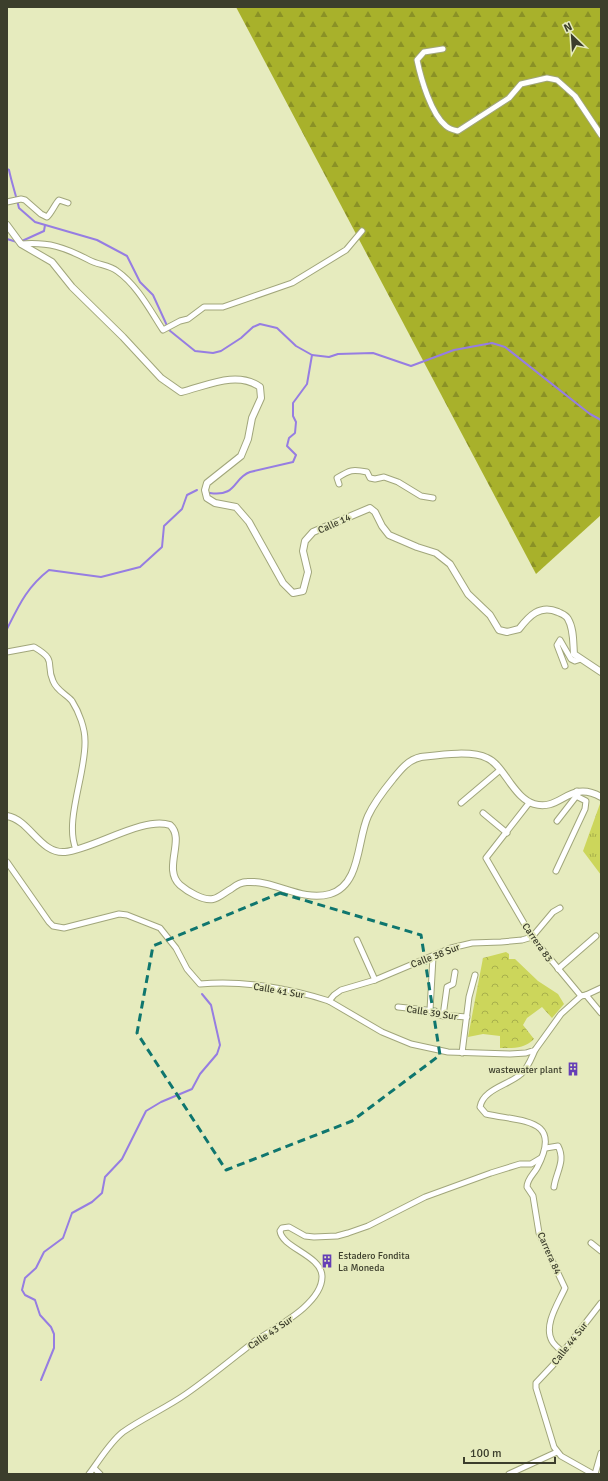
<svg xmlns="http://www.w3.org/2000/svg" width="608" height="1481" font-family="Signika,sans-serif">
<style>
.grass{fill:url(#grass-tufts)}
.forest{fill:url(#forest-firs)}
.park{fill:url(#park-crowns)}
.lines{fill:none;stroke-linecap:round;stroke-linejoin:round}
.stream{stroke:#967de2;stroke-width:2}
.minor-casing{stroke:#a1a67b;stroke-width:7}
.tertiary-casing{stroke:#a1a67b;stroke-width:8}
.minor{stroke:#fff;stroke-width:5}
.tertiary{stroke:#fff;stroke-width:6}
.marked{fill:none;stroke:#0f766e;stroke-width:3;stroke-dasharray:8 5;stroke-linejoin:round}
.labels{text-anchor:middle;stroke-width:3.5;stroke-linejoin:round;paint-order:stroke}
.street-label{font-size:10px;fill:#3c3e2c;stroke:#e6ebbe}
.poi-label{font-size:10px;fill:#3c3e2c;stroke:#e6ebbe;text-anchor:end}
</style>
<defs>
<pattern id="grass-tufts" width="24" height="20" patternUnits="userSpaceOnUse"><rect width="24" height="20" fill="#ccd65b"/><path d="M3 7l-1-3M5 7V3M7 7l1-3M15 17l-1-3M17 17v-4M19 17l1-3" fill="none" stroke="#a7af4b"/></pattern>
<pattern id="forest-firs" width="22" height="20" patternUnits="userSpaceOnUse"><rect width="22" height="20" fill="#a8b12b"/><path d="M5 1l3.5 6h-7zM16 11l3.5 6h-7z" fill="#8a9125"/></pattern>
<pattern id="park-crowns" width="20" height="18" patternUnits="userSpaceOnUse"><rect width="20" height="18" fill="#ccd65b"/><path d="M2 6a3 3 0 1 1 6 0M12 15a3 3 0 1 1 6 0" fill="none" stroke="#a7af4b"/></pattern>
</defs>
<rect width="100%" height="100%" fill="#e6ebbe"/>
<polygon class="grass" points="601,801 601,875 583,851"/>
<polygon class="forest" points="236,7 601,7 601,515 536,574"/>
<path class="park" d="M506,952L509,954V959H515L538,981L558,994L564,1004L552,1018L542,1007L527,1018L523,1025L534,1039C524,1049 514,1048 500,1048V1036L483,1034L468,1037L483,958Z"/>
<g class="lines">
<g class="stream">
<path d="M7,169L9,170C12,184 16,195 19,208L35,222L97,240L127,256L140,282L153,295L169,330L195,351L213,353L221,351L241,338L253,327L260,324L277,328L296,346L312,355L329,357L338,354L373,353L411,366L454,350L492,343L505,347L590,414L601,420"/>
<polyline points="7,239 17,242"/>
<polyline points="22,241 44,231 45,225"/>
<path d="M210,493C237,497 233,478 250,472L293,462L296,455L287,446L289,438L295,433L296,422L293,416V403L307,384L312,355"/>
<path d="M7,629C19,605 27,587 49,570L101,577L140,567L162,547L164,526L182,509L187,495L197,490"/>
<polyline points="41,1380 54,1348 54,1334 51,1327 40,1315 35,1300 25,1295 22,1290 25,1278 36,1268 44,1252 63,1238 72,1213 92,1202 102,1193 105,1177 122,1159 146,1111 161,1102 192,1089 200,1074 217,1054 220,1045 211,1005 202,994"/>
</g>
<g class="minor-casing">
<g id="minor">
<path d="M443,49L424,52L417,60C421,79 431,114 446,126C449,129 454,130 458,131L509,98L521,84L547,78L557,80L575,96L601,135"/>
<path d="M7,202L21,199L25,200L41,214L47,217C52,212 55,204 59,200L68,203"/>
<path d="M21,244C49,242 64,247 89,260C98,265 109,265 117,271C137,285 150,310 163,330L180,321L188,319L204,307H223L292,283L346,250L362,231"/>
<path d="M339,484L337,478C350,470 352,469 367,472L370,478L375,479L384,477L398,482L421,496L433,498"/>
<path d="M7,652L34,647C58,661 45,663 53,681C57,691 66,694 72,701C79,712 85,728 85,741C86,773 64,822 76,849"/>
<polyline points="565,666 557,645 560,640 571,659 575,661 581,659"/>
<polyline points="461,803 500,770"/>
<polyline points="529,803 486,858 532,937 581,996 586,995 601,1013"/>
<polyline points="483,813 507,833"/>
<polyline points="557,821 578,794"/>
<path d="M7,862L49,922L53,926L64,928L119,914L127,915L160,928L176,948L187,969L200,984C242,980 289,988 329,1001L382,1032L411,1044L448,1052L510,1054L526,1053L535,1050L561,1014L581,996"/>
<polyline points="556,871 585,809 586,801 578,797 577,791"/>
<polyline points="357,940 375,980"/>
<polyline points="558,969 596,936"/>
<polyline points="586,995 601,988"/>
<polyline points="329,1001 334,995 341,990 375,980 451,948 472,943 501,942 522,940 532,937 553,912 560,908"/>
<polyline points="398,1007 435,1011 439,1015 467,1017"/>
<polyline points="430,1010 433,957"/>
<polyline points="443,1016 447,987 453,984 455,972"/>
<path d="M535,1050C531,1059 528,1068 521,1074C509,1085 483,1089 480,1107L486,1114C521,1122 564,1117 537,1168C533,1175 527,1179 527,1187L533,1196L539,1233L565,1288C559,1302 543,1325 552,1341C554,1345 560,1349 563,1353"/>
<polyline points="462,1053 469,997 475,975"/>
<path d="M546,1148L558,1146C566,1161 556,1172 554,1187"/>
<polyline points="591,1243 601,1251"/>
<polyline points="94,1468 100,1474"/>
<path d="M89,1474C99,1461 110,1442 123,1432C143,1418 166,1408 186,1394C209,1378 232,1359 255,1341C274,1328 323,1304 322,1276C321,1255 282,1248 280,1231L282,1228L289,1227L305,1236L314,1237L337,1236L348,1233L368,1226L425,1197L491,1173L520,1164H531L541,1158"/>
<polyline points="509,1474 557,1452"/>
<polyline points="593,1474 561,1456 554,1447 536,1388 536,1383 553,1365 601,1303"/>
<polyline points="595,1474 601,1453"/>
</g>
</g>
<g class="tertiary-casing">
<g id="tertiary">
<path d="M7,225L21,244L52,262L72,287L123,337L161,378L181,392C206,386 237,370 260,387L261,398L252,418L248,439L241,456L207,483L205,490L207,498L215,503L236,507L249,522L283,583L293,593L303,591L308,572L303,551L305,541L313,532L370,508L375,512L382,526L389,535L417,547L436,553L450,564L468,594L490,615L499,630L507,632L519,629C529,616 540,604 558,612C562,614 566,615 568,619C574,629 573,643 574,654L601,672"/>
<path d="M7,816C30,820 40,854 65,852C94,849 143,816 170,825C186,839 162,869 180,885C187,891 203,901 213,899C219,898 225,892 231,889C236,885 241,882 247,882C275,880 301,902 330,894C361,885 357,840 368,816C374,803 384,790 393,779C401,769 408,760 421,757C438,755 472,750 487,758C497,762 505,776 511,784C517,792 524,801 534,804C561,812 569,779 601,797"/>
</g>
</g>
<use href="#minor" class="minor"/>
<use href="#tertiary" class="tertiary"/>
</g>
<path class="marked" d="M280,893L421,935L440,1055L352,1121L226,1170L137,1033L153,946Z"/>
<defs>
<g id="building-bare" transform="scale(1.08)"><path d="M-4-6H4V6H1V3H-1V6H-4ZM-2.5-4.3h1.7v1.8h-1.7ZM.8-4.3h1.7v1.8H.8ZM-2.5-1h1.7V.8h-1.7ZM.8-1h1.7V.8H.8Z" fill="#653eb6" stroke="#e6ebbe" stroke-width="2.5" paint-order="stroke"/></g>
</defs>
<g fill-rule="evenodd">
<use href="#building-bare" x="573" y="1069"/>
<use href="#building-bare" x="327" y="1261"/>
</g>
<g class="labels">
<g class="street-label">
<text transform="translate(334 523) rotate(-24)" y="4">Calle 14</text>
<text transform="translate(538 942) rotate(55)" y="4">Carrera 83</text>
<text transform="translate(435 955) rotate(-21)" y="4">Calle 38 Sur</text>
<text transform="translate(279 990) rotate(10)" y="4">Calle 41 Sur</text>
<text transform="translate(432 1012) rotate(9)" y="4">Calle 39 Sur</text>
<text transform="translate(550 1253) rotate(66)" y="4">Carrera 84</text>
<text transform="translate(270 1332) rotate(-34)" y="4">Calle 43 Sur</text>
<text transform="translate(569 1343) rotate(-52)" y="4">Calle 44 Sur</text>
</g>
<g class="poi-label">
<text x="562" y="1073">wastewater plant</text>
<text x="338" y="1259" text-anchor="start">Estadero Fondita<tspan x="338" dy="12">La Moneda</tspan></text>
</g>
</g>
<rect width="608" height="1481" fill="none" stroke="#3c3e2c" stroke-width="16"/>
<g transform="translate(572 36) rotate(335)" stroke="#e6ebbe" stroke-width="3" paint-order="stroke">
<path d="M0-3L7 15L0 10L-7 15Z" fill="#3c3e2c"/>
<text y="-6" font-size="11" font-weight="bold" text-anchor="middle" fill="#3c3e2c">N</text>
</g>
<path d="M464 1457v6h91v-6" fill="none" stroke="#3c3e2c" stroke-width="2"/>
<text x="470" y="1457" font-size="12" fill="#3c3e2c" stroke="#e6ebbe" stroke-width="3" paint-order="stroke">100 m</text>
</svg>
